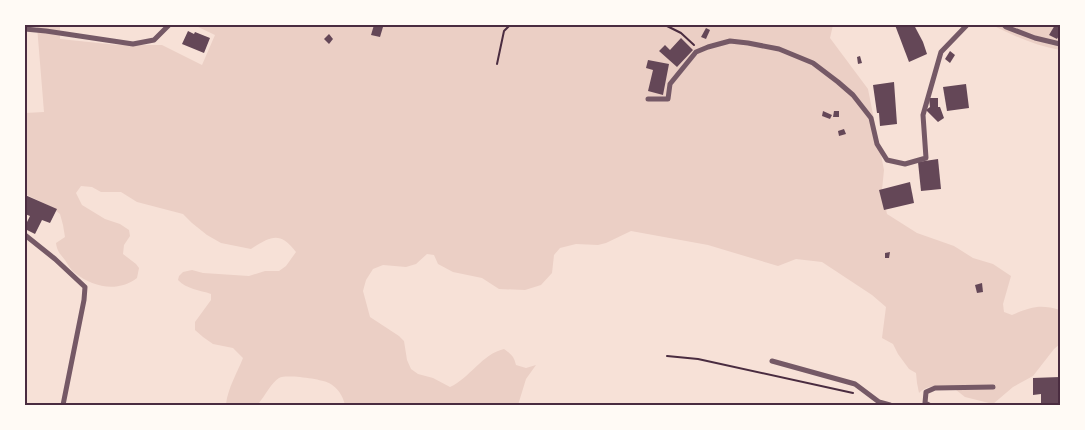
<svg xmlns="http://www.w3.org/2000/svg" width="1085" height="430" font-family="'IBM Plex Sans',sans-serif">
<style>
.green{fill:#ebcfc5}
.building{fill:#644757}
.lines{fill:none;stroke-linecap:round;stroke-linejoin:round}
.path{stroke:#4a2c40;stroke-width:2}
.minor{stroke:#755966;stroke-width:5}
.neatline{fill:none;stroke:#4a2c40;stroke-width:2}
</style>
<rect width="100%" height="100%" fill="#f7e1d7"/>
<g class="green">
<path d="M194,25H833L830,38L868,89L884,170L882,190L887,214L917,233L954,246L973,258L993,264L1011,276L1003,304L1004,312L1012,315C1031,307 1040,304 1060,310V344L1054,349L1033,376L1013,387L993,404L965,397L951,386C940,386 928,384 919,393L917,383L916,373L909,369L898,354L893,344L882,338L886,307L872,295L822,262L796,259L778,266L708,245L631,231L606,243L598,245L576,244L560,248L554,255L552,273L541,285L525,290L499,289L482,278L453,272L438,264L434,255L427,254L416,264L406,267L383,265L373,269L366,280L363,291L370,317L399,336L404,341L407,360L411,369L418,374L433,378L450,387C470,378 482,354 504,349C511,354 514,356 516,365L526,368L536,365L526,379L518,405H345C343,396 338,388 329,383C321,379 286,374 279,378C272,382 264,397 259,403L256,405H228L226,404C228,388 237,373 243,358L233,348L213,344L203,337L195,330V322L211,300V294C200,290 186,289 178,280L179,276L183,272L192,270L203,273L249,276L265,271H279L286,266L296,252C280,231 271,236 251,249L221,243L207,235L192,223L183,214L137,202L121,192H101L92,187L81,186L76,193L82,205L105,219L120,224L129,230L130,236L124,245L123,254L136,264L139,268L137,278C117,293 93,287 75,273C71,270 68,265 65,260C60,254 57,251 56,243L65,237L63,225L60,214L51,207L25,194V113L44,112L37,26L60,27V39L118,45H162L202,65L215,35Z"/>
<path d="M992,25H1060V50C1036,46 1014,36 992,25Z"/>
</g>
<g class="building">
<polygon points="374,25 383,27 380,37 371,35"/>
<polygon points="895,25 914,25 923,42 927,54 909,62"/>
<polygon points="1055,25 1060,27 1060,34 1057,39 1049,35"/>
<polygon points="706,28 710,30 706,39 701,37"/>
<polygon points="188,31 194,34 195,32 210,38 204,53 182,44"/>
<polygon points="329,34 333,39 329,44 324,39"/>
<polygon points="681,38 693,50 677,67 659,51 665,45 670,50"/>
<polygon points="950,51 955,55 950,63 945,59"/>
<polygon points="860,56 862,63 858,64 857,57"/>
<polygon points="648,60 669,64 663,95 648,91 653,70 646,68"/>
<polygon points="894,82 897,124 880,126 879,113 877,113 873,85"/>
<polygon points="966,84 969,108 947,111 943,87"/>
<polygon points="929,98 938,98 938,107 940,107 944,118 938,122 926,110 930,107"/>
<polygon points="823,111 832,115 830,119 822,116"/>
<polygon points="834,111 839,111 839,117 833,117"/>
<polygon points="844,129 846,134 839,136 838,131"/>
<polygon points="938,159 941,189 921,191 918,162"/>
<polygon points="910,182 914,203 884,210 879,190"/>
<polygon points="25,195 57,209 50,223 42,220 35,234 25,229 25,226 30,216 25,214"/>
<polygon points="890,252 889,258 885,258 885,253"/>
<polygon points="982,283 983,292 977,293 975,285"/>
<polygon points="1060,377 1060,405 1041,405 1041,394 1033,395 1033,378"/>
</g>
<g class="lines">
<g class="path">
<polyline points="665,25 681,33 694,45"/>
<polyline points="497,64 504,31 510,25"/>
<polyline points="667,356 698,359 853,393"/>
</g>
<g class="minor">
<polyline points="1004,25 1006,27 1035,38 1060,44"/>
<polyline points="25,29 46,31 133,44 154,40 169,25"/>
<polyline points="648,99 668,99 670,84 696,52 708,47 730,41 748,43 779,49 813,63 838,82 853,95 871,118 877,144 887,160 905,164 926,158 923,115 941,52 967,25"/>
<polyline points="25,235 55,259 85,287 84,300 63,405"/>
<polyline points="772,361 855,384 879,402 890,405"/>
<polyline points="929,405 925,403 926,392 935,388 993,387"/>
</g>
</g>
<rect width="1085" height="430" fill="none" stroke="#fffaf5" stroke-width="52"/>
<rect x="26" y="26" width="1033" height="378" class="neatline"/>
</svg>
